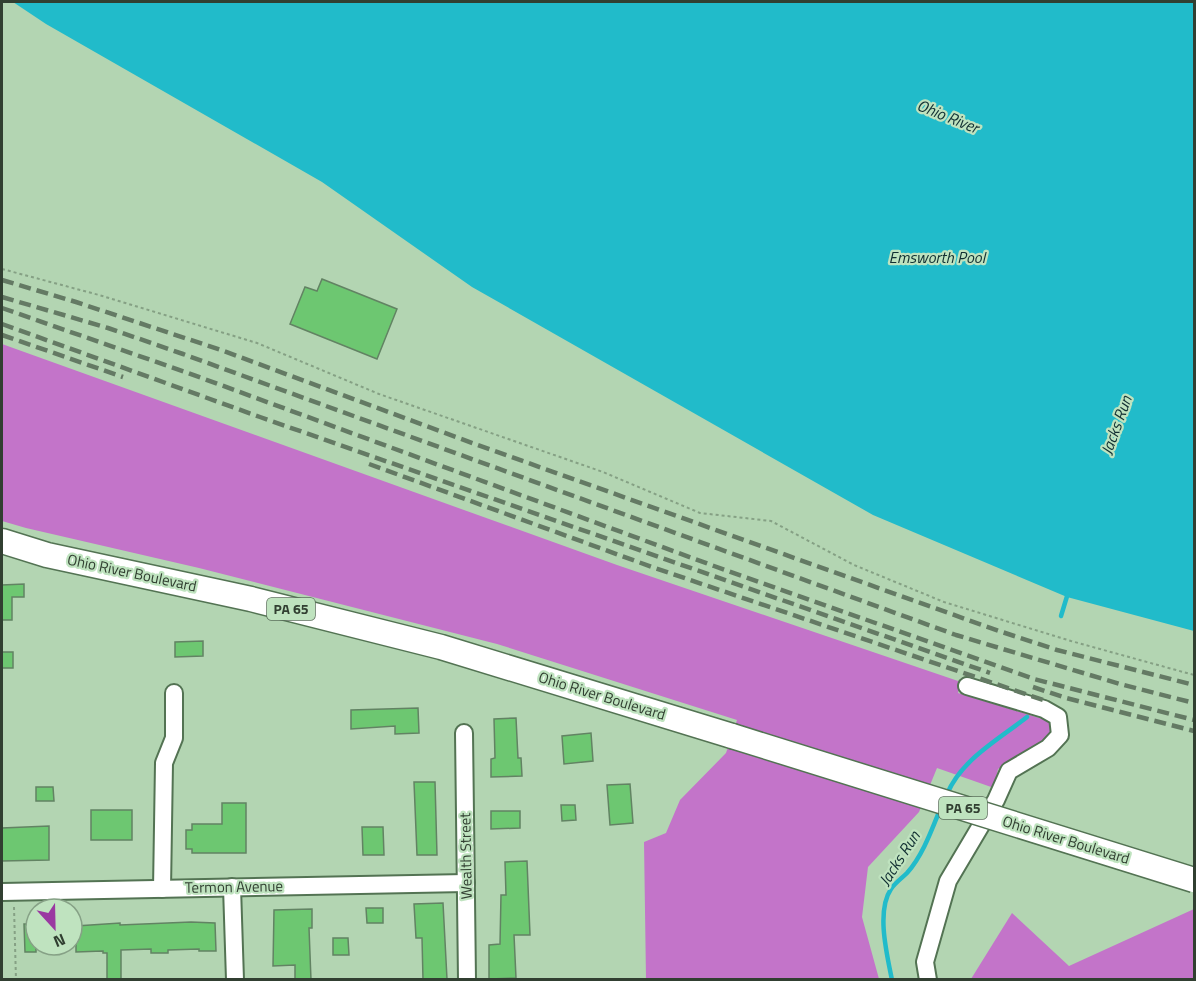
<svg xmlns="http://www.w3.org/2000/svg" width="1196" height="981" font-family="'Titillium Web',sans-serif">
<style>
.forest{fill:#c374c9}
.water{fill:#21bbca}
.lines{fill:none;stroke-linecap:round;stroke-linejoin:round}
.stream{stroke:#21bbca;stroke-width:4.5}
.building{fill:#6dc771;stroke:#628363;stroke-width:1.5}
.minor-casing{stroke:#537353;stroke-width:20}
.highway-casing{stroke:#537353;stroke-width:27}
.path{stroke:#85a084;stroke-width:2;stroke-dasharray:3 3;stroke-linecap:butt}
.minor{stroke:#fff;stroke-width:16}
.highway{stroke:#fff;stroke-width:24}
.rail{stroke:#647a64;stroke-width:4.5;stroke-dasharray:12 6;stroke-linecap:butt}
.highway-bridge-casing{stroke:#537353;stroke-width:27;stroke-linecap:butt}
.highway-bridge{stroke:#fff;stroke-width:24}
.labels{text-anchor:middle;stroke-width:4.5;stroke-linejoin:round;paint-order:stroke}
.shield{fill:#bfe3bf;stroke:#5c705c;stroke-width:1.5}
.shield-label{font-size:14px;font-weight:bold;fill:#313f31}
.street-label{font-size:15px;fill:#313f31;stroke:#bfe3bf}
.water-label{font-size:16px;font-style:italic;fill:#112f32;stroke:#bfe3bf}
</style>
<rect width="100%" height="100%" fill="#b3d5b2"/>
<g class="forest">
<polygon points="2,344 617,565 961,682 958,693 1049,721 1051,732 1042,743 998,769 994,788 937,768 919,812 868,867 862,917 879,979 646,979 644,842 666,833 680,800 726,753 737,720 497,644 199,568 26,528 2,521"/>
<polygon points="1194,909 1194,979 971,979 1012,913 1069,966"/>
</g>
<polygon class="water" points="13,2 1194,2 1194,631 1067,597 873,515 472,287 322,182 46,24"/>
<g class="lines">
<g class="stream">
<polyline points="1061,616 1068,593"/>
<path d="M947,794C962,759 998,740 1027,717"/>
<path d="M892,980C887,955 876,911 891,889C895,883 902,878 907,873C923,855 932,829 941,807"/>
</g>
</g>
<g class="building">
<polygon points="322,279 397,309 377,359 290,324 305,287 317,291"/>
<polygon points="24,584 24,597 12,597 12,620 2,620 2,585"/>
<polygon points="203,641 203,656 175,657 175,642"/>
<rect x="2" y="652" width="11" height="16"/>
<polygon points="418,708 419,733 395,734 395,726 351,729 351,710"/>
<polygon points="516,718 518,758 521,758 522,776 491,777 491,759 495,758 494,719"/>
<polygon points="591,733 593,761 564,764 562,736"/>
<polygon points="414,782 435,782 437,855 417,855"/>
<polygon points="630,784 633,823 610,825 607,785"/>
<polygon points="36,787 53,787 54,801 36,801"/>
<polygon points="222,803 246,803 246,853 192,853 192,849 186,849 186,830 192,830 192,824 222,824"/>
<polygon points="561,805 575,805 576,820 562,821"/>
<rect x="91" y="810" width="41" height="30"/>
<polygon points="491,811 520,811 520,828 491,829"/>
<polygon points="49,826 49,860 2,861 2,828"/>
<polygon points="362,827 383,827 384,855 363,855"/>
<polygon points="527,861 530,935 514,935 516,978 489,979 489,945 500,944 501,895 506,895 505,862"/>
<polygon points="443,903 447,979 423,980 422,938 416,938 414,904"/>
<polygon points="366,908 383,908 383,923 367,923"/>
<polygon points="312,909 312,928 309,928 311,980 295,980 295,965 273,966 274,910"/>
<polygon points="191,922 215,923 216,951 199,951 199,949 168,950 168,953 151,953 151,949 121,950 121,980 107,980 107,953 103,953 103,951 76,952 76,926 120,923 120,925"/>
<polygon points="24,924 36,924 36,952 25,952"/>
<polygon points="333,938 348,938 349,955 333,955"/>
</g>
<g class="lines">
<g class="minor-casing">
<g id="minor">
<polyline points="464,733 467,980"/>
<polyline points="232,887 235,980"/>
<polyline points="162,889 164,763 174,738 174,693"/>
<polyline points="2,892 466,883"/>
<polyline points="928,980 925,962 948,881 996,800 1009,771 1048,748 1060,735 1058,717 1044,709 967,686"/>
</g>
</g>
<g class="highway-casing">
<polyline id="highway" points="2,541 47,555 251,599 441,647 732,736"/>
</g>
<g class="path">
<polyline points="2,269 99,295 257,343 379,394 603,472 700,513 771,521 854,565 944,602 1071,641 1194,675"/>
<polyline points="14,907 16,980"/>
</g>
<use href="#minor" class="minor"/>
<use href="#highway" class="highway"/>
<g class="rail">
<polyline points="2,280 76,302 221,350 475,444 999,631 1057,650 1194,685"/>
<polyline points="2,297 108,328 183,354 956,635 1120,684 1194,703"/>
<polyline points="2,308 188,373 714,566 1034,679 1194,720"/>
<polyline points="2,324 260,417 990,673"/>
<polyline points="2,335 123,377"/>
<polyline points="369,464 652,567 1046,701"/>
<polyline points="1033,687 1066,698 1194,731"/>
</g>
<g class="highway-bridge-casing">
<polyline id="highway-bridge" points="732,736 1194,880"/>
</g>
<use href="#highway-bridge" class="highway-bridge"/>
</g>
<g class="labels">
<g class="shield">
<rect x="267" y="598" width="48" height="22" rx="4.5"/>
<rect x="939" y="797" width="48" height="22" rx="4.5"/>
</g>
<g class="shield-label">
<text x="291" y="614">PA 65</text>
<text x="963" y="813">PA 65</text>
</g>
<g class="street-label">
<text transform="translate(132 573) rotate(12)" y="5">Ohio River Boulevard</text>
<text transform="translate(602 696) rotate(17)" y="5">Ohio River Boulevard</text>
<text transform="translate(1066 840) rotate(17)" y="5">Ohio River Boulevard</text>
<text transform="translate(466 856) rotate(-91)" y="5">Wealth Street</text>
<text transform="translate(234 887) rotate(-1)" y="5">Termon Avenue</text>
</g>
<g class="water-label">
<text transform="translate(948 116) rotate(22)" y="6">Ohio River</text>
<text x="937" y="263">Emsworth Pool</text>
<text transform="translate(1116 425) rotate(-70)" y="6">Jacks Run</text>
<text transform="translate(899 858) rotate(-57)" y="6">Jacks Run</text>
</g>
</g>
<rect width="1196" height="981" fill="none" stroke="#313f31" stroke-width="6"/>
<g transform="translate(54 927) rotate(158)"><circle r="28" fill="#bfe3bf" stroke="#86a186" stroke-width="1.5"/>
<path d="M0-4.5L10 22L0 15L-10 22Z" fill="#9a39a1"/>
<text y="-9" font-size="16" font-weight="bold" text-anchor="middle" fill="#313f31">N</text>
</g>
</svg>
